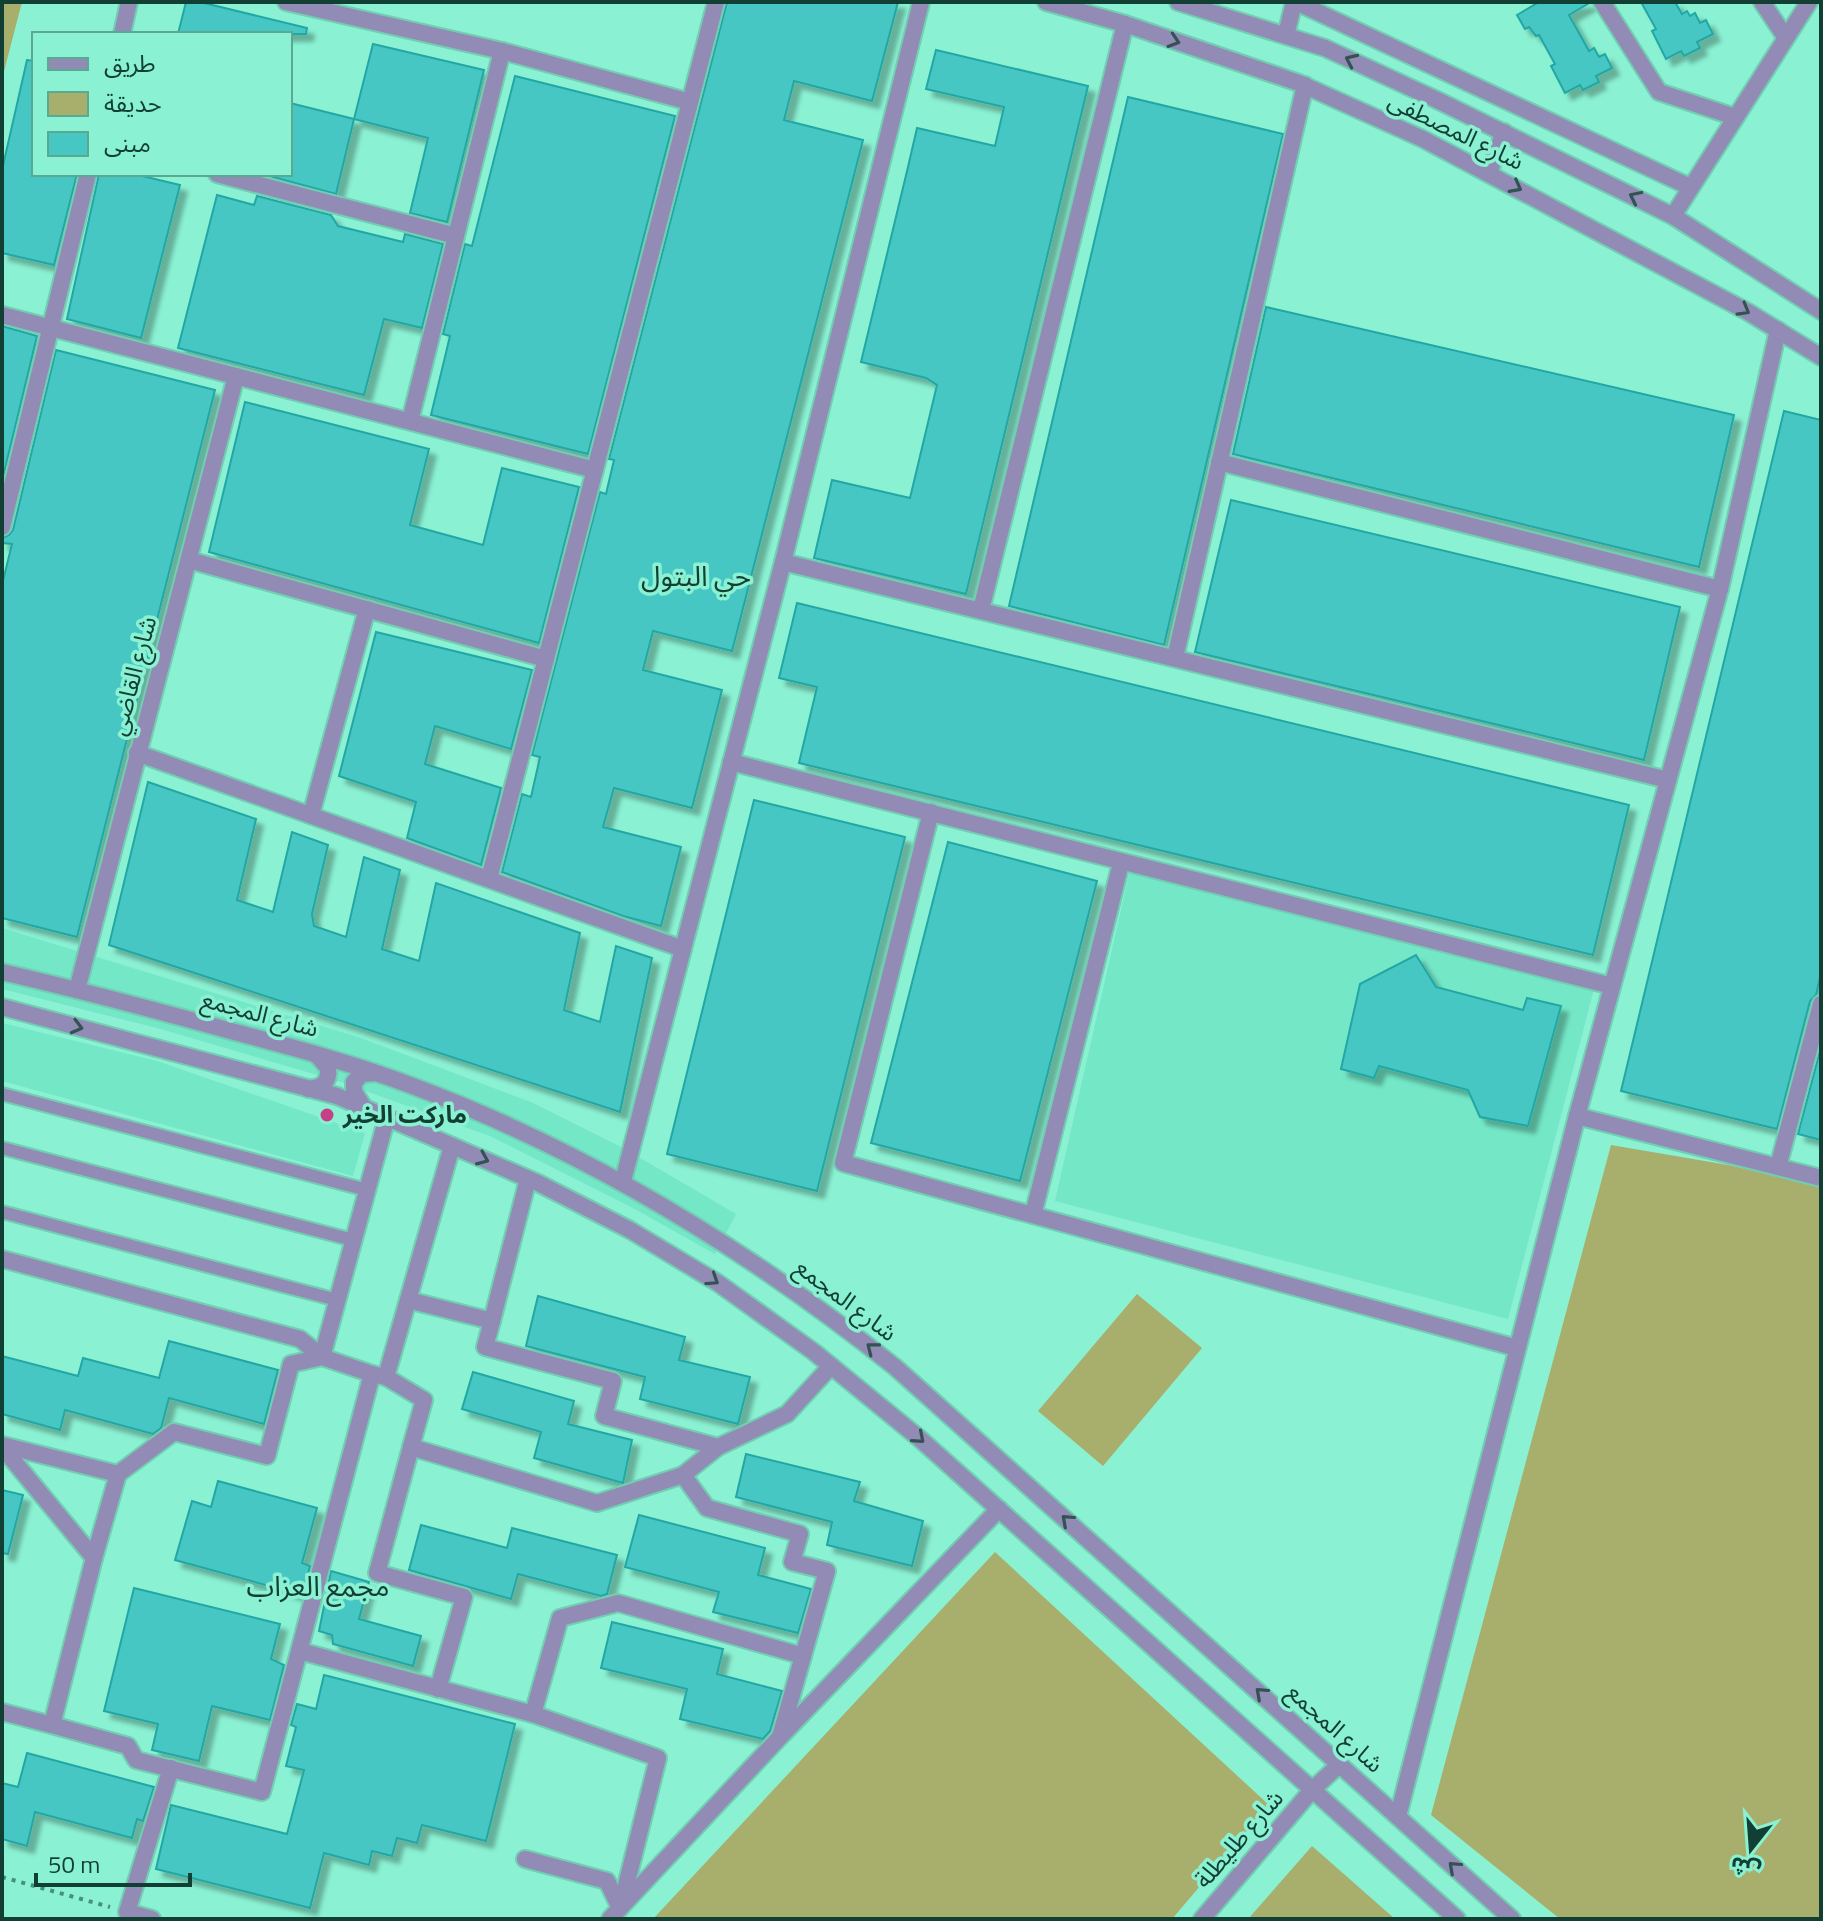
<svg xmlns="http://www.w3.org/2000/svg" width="1823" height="1921" font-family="'Titillium Web','Noto Sans Arabic',sans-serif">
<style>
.built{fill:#73e7c6}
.green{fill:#a8ae6c}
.building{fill:#47c7c4;stroke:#22a7a4;stroke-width:2;filter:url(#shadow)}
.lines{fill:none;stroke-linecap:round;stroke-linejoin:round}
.service-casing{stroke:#72cdb2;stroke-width:16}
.minor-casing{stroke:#72cdb2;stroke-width:20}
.tertiary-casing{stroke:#72cdb2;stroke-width:20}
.path{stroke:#48907b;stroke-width:4;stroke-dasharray:4 6;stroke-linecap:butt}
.service{stroke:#928bb5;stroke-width:12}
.minor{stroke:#928bb5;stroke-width:16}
.tertiary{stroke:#928bb5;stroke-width:16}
.oneway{stroke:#325254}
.poi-dot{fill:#c54084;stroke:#8af1d2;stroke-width:3}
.labels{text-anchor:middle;stroke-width:7;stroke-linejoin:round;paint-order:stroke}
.street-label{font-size:24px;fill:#123f33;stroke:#8af1d2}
.poi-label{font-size:24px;font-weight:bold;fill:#123f33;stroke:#8af1d2;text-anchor:start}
.quarter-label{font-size:28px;fill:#123f33;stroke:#8af1d2}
</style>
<defs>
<filter id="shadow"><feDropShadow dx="7" dy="7" stdDeviation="2" flood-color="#0004"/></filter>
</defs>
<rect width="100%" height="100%" fill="#8af1d2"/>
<g class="built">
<polygon points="1130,870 1595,985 1508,1319 1055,1201"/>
<polygon points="2,928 361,1038 533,1103 623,1148 736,1214 715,1254 633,1208 490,1136 341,1082 161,1029 2,989"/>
<polygon points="2,1023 157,1061 365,1133 353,1176 2,1081"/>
</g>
<g class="green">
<polygon points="2,2 22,2 2,79"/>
<polygon points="1611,1145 1728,1165 1821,1186 1821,1919 1560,1919 1431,1815"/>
<polygon points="1137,1294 1202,1348 1103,1466 1038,1411"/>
<polygon points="995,1552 1269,1805 1172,1919 653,1919"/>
<polygon points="1312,1846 1395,1919 1249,1918"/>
</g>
<g class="building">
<polygon points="186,2 200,2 307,28 306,34 178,34"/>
<polygon points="727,2 898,2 872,101 794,81 784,120 863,140 732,651 653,631 643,670 722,690 692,808 614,788 603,827 681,847 661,926 623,916 502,872 522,794 531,797 540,757 532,755 600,492 606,494 614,460 609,459"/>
<polygon points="1539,2 1591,2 1569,15 1589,51 1594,48 1599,57 1605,54 1612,68 1596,76 1599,82 1583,90 1580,85 1565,93 1551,66 1555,64 1539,35 1536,36 1529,27 1525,29 1517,15"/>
<polygon points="1641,2 1675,2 1682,14 1687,11 1690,16 1695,13 1700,23 1706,20 1713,34 1697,42 1700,48 1684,56 1681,51 1666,59 1652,31 1656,29"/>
<polygon points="373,44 484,70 447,222 410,213 428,138 354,119"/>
<polygon points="936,50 1088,86 966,594 814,558 832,480 910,498 937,385 926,378 861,362 908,167 917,128 995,146 1004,107 926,89"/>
<polygon points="27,60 34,61 34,174 77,174 54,265 2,253 2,170"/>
<polygon points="515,76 675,116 588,454 431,415 450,336 443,334 465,244 472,246"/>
<polygon points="1128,97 1283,134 1164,645 1009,606"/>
<polygon points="290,103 354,119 336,194 262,174 290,174"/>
<polygon points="99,174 134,174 180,185 141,338 67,319"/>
<polygon points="217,195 254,205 257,196 331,215 338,226 403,242 405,234 443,244 422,328 384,319 364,395 178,348"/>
<polygon points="1266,307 1734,415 1699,567 1233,454"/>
<polygon points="2,326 37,336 2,481"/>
<polygon points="56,350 215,390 77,937 2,918 2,585 12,544 2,543 2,538 9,535 13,530"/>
<polygon points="245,402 429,449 410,525 483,545 502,468 579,487 539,643 209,552"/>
<polygon points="1784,411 1821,420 1821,973 1816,995 1810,1001 1777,1129 1621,1091"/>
<polygon points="1231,500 1680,607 1644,760 1195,652"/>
<polygon points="797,603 1629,805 1593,955 799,763 817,687 779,678"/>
<polygon points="376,632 532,670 511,749 435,726 425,764 501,788 481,865 407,838 416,802 339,776"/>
<polygon points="148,782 256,819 237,900 273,912 292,832 328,845 312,914 314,926 346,937 364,857 400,870 382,949 419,961 436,883 580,933 564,1010 600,1022 616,946 652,958 620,1112 109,945"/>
<polygon points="754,800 905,837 817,1191 667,1154"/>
<polygon points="948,842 1097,881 1020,1181 871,1143"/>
<polygon points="1416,955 1436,987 1523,1010 1527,998 1561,1006 1528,1126 1480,1117 1468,1090 1379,1066 1374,1078 1341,1069 1360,984"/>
<polygon points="1821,1047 1821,1140 1798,1134"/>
<polygon points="538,1296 685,1337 679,1360 750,1377 738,1424 640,1399 645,1377 526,1346"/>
<polygon points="169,1341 278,1370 264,1424 169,1398 161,1428 153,1434 65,1410 60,1430 2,1414 2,1356 78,1376 83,1358 159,1378"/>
<polygon points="473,1372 574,1401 568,1424 632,1440 623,1483 534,1458 541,1432 462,1409"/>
<polygon points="746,1454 860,1482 854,1501 923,1521 912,1566 827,1545 832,1522 736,1497"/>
<polygon points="218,1481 317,1508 302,1563 310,1566 302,1595 175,1560 192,1501 211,1507"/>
<polygon points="2,1490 23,1495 8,1554 2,1553"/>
<polygon points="639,1515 765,1548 758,1575 811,1589 798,1633 713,1612 719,1592 625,1567"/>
<polygon points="421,1525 507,1548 512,1528 617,1555 607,1594 601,1596 518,1574 511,1599 409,1570"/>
<polygon points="331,1571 369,1582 359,1619 421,1636 413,1666 333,1644 332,1635 319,1631"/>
<polygon points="134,1588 280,1624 271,1659 284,1665 270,1720 212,1706 199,1761 152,1750 158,1724 104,1711"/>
<polygon points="612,1622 723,1649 717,1674 782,1691 770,1731 763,1739 680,1719 687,1689 601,1668"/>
<polygon points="324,1675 515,1724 486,1841 422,1825 417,1843 397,1838 392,1856 372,1851 369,1865 324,1853 310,1908 156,1869 171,1805 287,1834 304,1770 286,1766 296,1727 291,1725 297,1704 316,1709"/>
<polygon points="27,1753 154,1787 143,1821 137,1819 132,1838 35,1812 27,1846 2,1839 2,1783 18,1787"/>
</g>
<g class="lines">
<g class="service-casing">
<g id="service">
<polyline points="2,1094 367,1190"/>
<polyline points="2,1148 353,1240"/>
<polyline points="2,1212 337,1300"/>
</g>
</g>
<g class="minor-casing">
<g id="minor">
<polyline points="286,2 502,51 690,102"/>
<polyline points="1296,2 1690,187"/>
<polyline points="1602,2 1659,92 1735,117"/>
<polyline points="1762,2 1786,38"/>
<polyline points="122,34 129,2"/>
<polyline points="1286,35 1294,2"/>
<polyline points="217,174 456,236"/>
<polyline points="1673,216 1809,2"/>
<polyline points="2,315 595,470"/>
<polyline points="410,421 502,51"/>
<polyline points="1219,462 1720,589"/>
<polyline points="2,527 88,174"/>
<polyline points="189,560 546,659"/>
<polyline points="783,562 1668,780"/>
<polyline points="981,610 1125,24"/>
<polyline points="1175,658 1305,85"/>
<polyline points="137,753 683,949"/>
<polyline points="731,762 1612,986"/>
<polyline points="931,812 843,1163 1517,1348"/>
<polyline points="311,815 367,609"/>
<polyline points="489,879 716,2"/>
<polyline points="77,990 236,376"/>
<polyline points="1577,1116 1821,1178"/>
<polyline points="1778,1167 1821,1004"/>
<polyline points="623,1181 783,562 921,2"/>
<polyline points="1033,1215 1121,863"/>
<polyline points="2,1259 300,1339 322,1357 387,1117"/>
<polyline points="408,1300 492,1321 528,1179"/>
<polyline points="492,1321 485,1347 613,1381 604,1416 718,1447 787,1414 831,1366"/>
<polyline points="386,1377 424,1400 411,1447 597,1503 683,1475 718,1447"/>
<polyline points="2,1445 118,1474 174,1432 267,1456 291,1364 322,1357 372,1374"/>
<polyline points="2,1447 94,1558 52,1725 2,1712"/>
<polyline points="411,1447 377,1573 464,1597 438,1689"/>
<polyline points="683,1475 707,1508 800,1534 792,1562 827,1571 803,1656"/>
<polyline points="94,1558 118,1474"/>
<polyline points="300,1651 533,1714 560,1618 618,1603 803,1656 780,1737 620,1908"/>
<polyline points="533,1714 658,1758 621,1906"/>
<polyline points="52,1725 128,1746 136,1760 262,1792 372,1374 386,1377 452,1146"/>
<polyline points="781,1736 999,1509"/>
<polyline points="1398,1816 1577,1116 1720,589 1778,330"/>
<polyline points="525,1859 607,1881 620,1908 610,1919"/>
<polyline points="152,1919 127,1912 171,1768"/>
<polyline points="1202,1919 1312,1790 1340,1764"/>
</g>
</g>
<g class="tertiary-casing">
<g id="tertiary">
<polyline points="1046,2 1125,24 1299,83 1423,139 1748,312 1821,357"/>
<polyline points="1178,2 1325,48 1437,100 1673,216 1821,311"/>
<polyline points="1489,173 1504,132"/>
<path d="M2,972C79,990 155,1010 231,1031C291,1047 352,1063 410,1085C588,1151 747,1249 895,1367L1512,1919"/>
<polyline points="2,1007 337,1096 538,1183 630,1230 718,1283 814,1352 919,1438 1457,1919"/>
<path d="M308,1089C321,1088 330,1083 328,1068L317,1055"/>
<polyline points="363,1106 354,1092 354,1082 362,1074 375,1073"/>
</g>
</g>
<polyline class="path" points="2,1877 110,1907"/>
<use href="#service" class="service"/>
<use href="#minor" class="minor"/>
<use href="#tertiary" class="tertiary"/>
</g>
<defs><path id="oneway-chevron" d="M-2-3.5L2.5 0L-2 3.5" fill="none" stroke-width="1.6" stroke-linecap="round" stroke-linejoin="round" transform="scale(2)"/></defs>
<g class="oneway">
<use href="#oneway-chevron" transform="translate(1174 41) rotate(18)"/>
<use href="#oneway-chevron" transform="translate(1351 60) rotate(-155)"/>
<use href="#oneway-chevron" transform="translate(1516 187) rotate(28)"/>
<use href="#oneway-chevron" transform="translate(1635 197) rotate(-154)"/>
<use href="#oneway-chevron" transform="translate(1744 310) rotate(30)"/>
<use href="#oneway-chevron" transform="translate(77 1027) rotate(15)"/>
<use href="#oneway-chevron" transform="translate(483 1159) rotate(23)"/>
<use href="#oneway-chevron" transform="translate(713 1280) rotate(33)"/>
<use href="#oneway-chevron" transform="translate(872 1348) rotate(-142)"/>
<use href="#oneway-chevron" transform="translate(919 1438) rotate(41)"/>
<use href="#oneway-chevron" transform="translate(1067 1520) rotate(-138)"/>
<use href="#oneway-chevron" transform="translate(1261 1693) rotate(-138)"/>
<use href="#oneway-chevron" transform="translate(1454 1867) rotate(-138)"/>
</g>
<circle class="poi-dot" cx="327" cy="1115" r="8"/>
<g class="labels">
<g class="street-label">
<text transform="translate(1456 131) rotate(26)" y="8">شارع المصطفى</text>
<text transform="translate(133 676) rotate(-75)" y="8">شارع القاضي</text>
<text transform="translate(260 1014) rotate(15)" y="8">شارع المجمع</text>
<text transform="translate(846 1300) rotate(37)" y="8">شارع المجمع</text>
<text transform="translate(1335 1728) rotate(42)" y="8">شارع المجمع</text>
<text transform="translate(1239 1839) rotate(-49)" y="8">شارع طليطلة</text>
</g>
<g class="poi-label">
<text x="343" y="1123">ماركت الخير</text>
</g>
<g class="quarter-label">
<text x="696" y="586">حي البتول</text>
<text x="318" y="1596">مجمع العزاب</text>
</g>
</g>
<rect width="1823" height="1921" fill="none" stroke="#123f33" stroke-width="8"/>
<rect x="32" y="32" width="260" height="144" fill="#8af1d2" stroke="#5aaa92" stroke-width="2"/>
<rect x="48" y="58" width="40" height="12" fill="#928bb5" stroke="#5aaa92" stroke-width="2"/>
<text x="104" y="72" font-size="24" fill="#123f33">طريق</text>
<rect x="48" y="92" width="40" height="24" fill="#a8ae6c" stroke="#5aaa92" stroke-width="2"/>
<text x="104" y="112" font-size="24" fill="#123f33">حديقة</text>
<rect x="48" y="132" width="40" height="24" fill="#47c7c4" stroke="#5aaa92" stroke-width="2"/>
<text x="104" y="152" font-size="24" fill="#123f33">مبنى</text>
<g transform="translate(1751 1849) rotate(197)" stroke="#8af1d2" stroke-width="6" paint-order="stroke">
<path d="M0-6L14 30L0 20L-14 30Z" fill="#123f33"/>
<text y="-12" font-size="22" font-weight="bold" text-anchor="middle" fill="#123f33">ش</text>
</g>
<path d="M36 1873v12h154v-12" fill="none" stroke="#123f33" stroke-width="4"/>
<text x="48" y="1873" font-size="24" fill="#123f33" stroke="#8af1d2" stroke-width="6" paint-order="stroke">50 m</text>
</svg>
